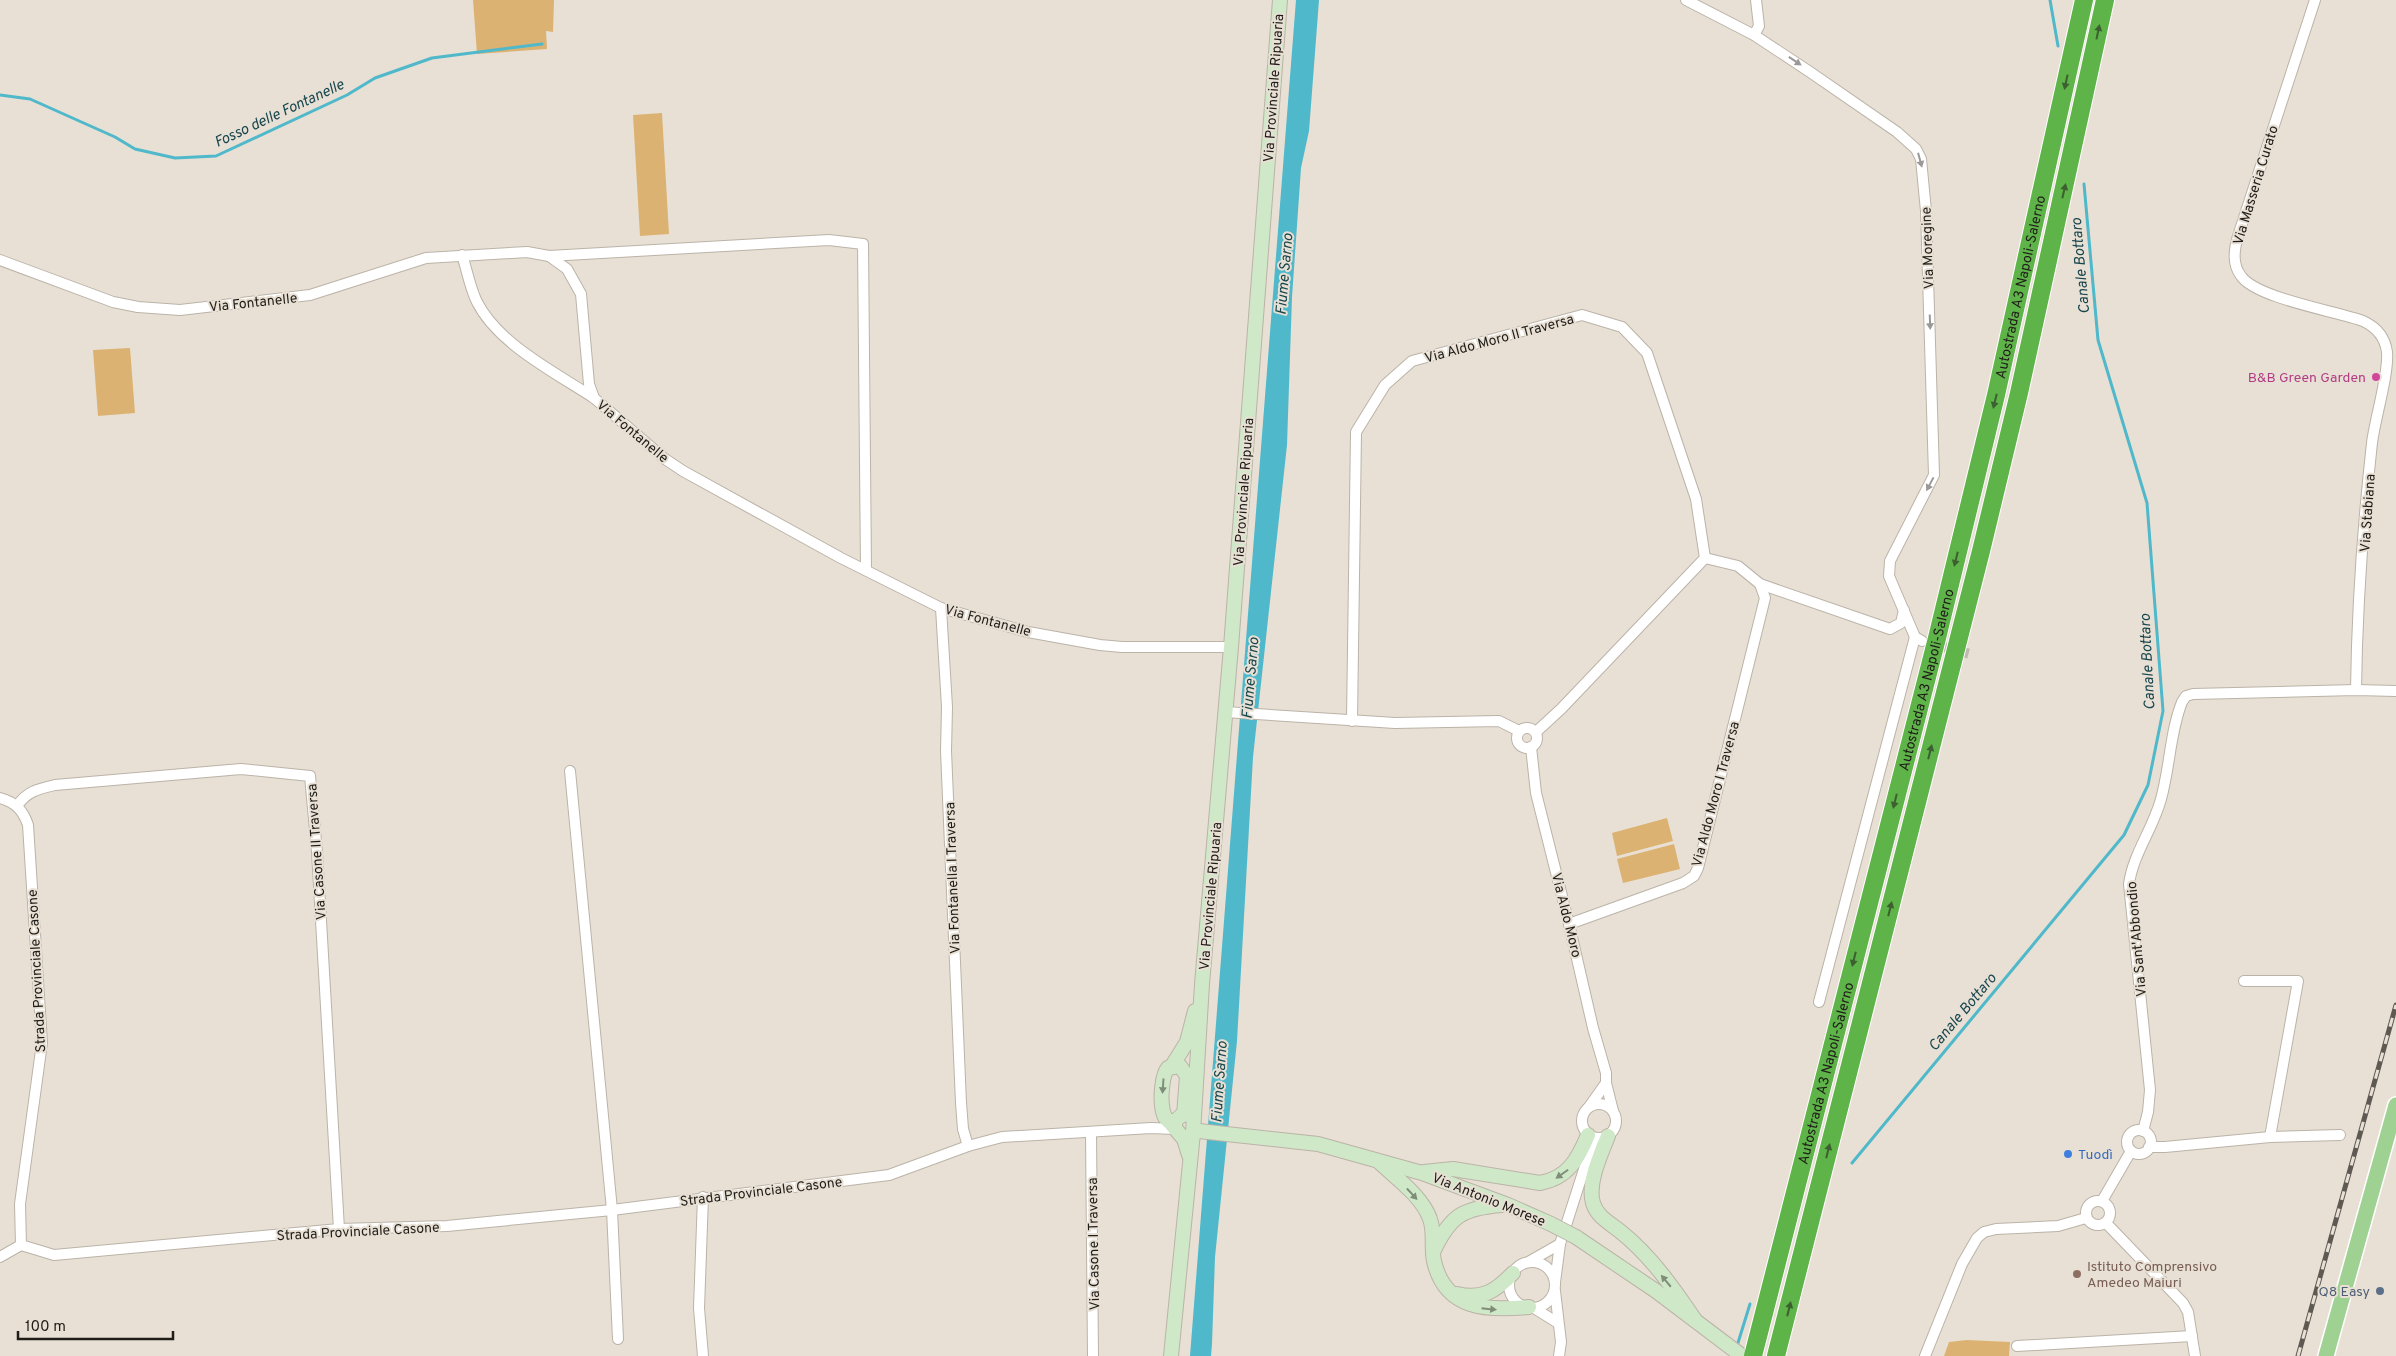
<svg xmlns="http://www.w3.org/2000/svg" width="2396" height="1356" font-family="Overpass,sans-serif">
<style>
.green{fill:#dcb272}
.water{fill:#4fb8ca}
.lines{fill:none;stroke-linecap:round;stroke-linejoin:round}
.stream{stroke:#4fb8ca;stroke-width:3}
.street-tunnel{stroke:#c0b9af;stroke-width:10;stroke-dasharray:10 5;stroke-linecap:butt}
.street-casing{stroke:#bbb3a8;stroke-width:12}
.secondary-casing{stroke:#bbb3a8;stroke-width:16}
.primary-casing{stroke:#fff;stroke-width:18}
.highway-casing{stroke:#fff;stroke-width:20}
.street{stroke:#fff;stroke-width:10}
.secondary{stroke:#cfe8c8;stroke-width:14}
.primary{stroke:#9ed192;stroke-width:15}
.highway{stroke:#5eb349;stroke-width:18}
.rail-casing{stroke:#5e5953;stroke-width:5}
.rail{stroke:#e8e0d4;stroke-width:3;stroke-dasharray:9;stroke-linecap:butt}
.secondary-bridge-casing{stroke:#bbb3a8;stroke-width:16;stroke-linecap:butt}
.secondary-bridge{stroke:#cfe8c8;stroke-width:14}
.oneway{fill:#3c602f}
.oneway2{fill:#9b9998}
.oneway3{fill:#808d79}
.hotel-dot{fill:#d1479c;stroke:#e8e0d4;stroke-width:2}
.shop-dot{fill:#3f7fe0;stroke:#e8e0d4;stroke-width:2}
.education-dot{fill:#8d6e63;stroke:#e8e0d4;stroke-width:2}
.service-dot{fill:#5c6f8a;stroke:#e8e0d4;stroke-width:2}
.labels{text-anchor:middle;stroke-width:4;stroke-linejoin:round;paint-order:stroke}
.street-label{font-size:14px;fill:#201d19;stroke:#e8e0d4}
.hotel-label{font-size:14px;fill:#b23c85;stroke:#e8e0d4;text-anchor:end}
.shop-label{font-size:14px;fill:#366cbe;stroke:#e8e0d4;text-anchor:start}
.education-label{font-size:14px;fill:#785e54;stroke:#e8e0d4;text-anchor:start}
.service-label{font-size:14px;fill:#4e5e75;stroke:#e8e0d4;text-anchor:end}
.water-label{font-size:15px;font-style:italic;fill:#18464e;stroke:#e8e0d4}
</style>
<rect width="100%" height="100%" fill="#e8e0d4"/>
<g class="green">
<polygon points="473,0 554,0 553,32 546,31 547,49 477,54"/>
<polygon points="662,113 669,234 640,236 633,115"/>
<polygon points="130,348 135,413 98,416 93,350"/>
<polygon points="1667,818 1673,841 1617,856 1612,833"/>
<polygon points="1674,844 1680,869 1623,883 1617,859"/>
<polygon points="1967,1340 2010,1342 2009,1356 1944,1356 1949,1342"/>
</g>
<polygon class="water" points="1296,0 1319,0 1309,131 1301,168 1292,297 1287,445 1253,757 1237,1041 1215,1257 1212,1344 1211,1356 1190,1356"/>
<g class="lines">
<g class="stream">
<polyline points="2050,0 2058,46"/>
<polyline points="0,95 30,99 115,137 135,149 175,158 216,156 347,95 375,78 432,58 542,44"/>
<polyline points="1852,1163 2124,835 2148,785 2163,711 2147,503 2098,340 2084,184"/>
<polyline points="1737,1346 1750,1304"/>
</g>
<polyline class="street-tunnel" points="1930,643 1970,654"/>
<g class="street-casing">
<g id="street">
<polyline points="1686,0 1754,35 1810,72 1897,132 1916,149 1921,159 1926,211 1934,475 1890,561 1889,576 1915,637 1922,641"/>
<path d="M2315,0L2238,236C2234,250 2232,264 2241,276C2256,298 2335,311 2363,321C2376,327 2385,337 2387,352C2389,374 2375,418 2372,443C2363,524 2357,608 2356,690"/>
<polyline points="1754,35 1759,26 1756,0"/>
<path d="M462,255C467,270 470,288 477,302C498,344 556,373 594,398"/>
<polyline points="549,256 829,240 863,244 866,570"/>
<polyline points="0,260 113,302 138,307 180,310 310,295 426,258 527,252 549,256 567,269 581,294 589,384 594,398 665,459 683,471 841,558 941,608 1028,632 1100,645 1122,647 1231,647"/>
<polyline points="1705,558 1738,566 1760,584 1890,629 1901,623 1904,610"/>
<polyline points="941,608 947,707 946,751 961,1103 963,1129 968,1146"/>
<polyline points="1225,712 1395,723 1499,721 1519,731"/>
<polyline points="1352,721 1356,432 1385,385 1412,361 1582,315 1622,327 1647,353 1696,499 1705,558 1561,709 1536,732"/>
<circle cx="1527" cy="738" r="10"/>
<polyline points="1531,747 1536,793 1569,924 1593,1028 1606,1073 1606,1083 1589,1107"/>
<polyline points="570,771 612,1210 618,1339"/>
<path d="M0,798C15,802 23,810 28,825L42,1043L20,1204L21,1245L54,1255L339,1229L447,1226L612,1210L889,1175L968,1146L1002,1137L1151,1128L1175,1129L1177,1126"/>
<path d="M17,806C27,791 38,789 55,785L241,769L310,776L317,852L339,1229"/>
<polyline points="1569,924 1683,883 1694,876 1698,868 1765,598 1760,584"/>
<polyline points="2244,981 2298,981 2270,1137"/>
<polyline points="1819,1002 1915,637"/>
<polyline points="1606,1083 1613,1111"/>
<circle cx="1599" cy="1121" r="17"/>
<circle cx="2139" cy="1142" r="12"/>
<path d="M2143,1131L2148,1112L2150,1090L2129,884C2133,854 2153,829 2161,799C2170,767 2170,732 2182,702L2186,696L2193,694L2356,690L2396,691"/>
<polyline points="1091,1132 1093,1356"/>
<polyline points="2149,1147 2165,1147 2270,1137 2340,1135"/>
<polyline points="703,1197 699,1308 703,1356"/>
<circle cx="2098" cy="1213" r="12"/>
<polyline points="2102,1201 2131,1151"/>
<polyline points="2106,1223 2183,1303 2188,1312 2195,1356"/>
<polyline points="0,1257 21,1245"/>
<polyline points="1530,1261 1560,1244"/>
<circle cx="1532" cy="1285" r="23"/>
<polyline points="1555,1282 1560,1244 1594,1138"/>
<polyline points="1555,1291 1561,1342 1559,1356"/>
<polyline points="1534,1308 1558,1323"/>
<polyline points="2017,1346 2192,1336"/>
<polyline points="1925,1356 1962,1264 1977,1238 1984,1232 1996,1229 2058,1226 2086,1218"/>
</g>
</g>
<g class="secondary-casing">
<g id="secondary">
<polyline points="1172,1066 1187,1042 1195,1011"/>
<path d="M1184,1115L1187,1076L1180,1066L1168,1068C1157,1080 1157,1160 1193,1099"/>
<polyline points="1168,1120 1184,1139 1189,1155"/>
<polyline points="1193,1133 1199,1131 1318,1144 1422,1173 1508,1205 1551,1224"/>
<path d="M1608,1136C1601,1154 1587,1183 1593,1203C1597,1217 1610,1223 1621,1232C1651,1256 1674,1289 1695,1320"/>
<path d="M1379,1162C1396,1178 1422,1196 1430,1219C1435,1232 1431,1247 1434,1261C1445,1310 1487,1311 1529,1307"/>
<path d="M1424,1172L1453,1169L1540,1183C1568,1178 1578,1159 1588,1135"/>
<polyline points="1576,1237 1656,1291 1742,1356"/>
<path d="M1433,1252C1450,1216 1462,1208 1502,1205"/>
<path d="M1457,1294C1482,1300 1496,1291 1513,1273"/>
<polyline points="1171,1356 1193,1133 1202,984 1231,647 1280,0"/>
</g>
</g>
<g class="primary-casing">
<polyline id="primary" points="2326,1356 2396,1105"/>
</g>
<g class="highway-casing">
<g id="highway">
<path id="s1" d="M1753,1356L1937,638L1996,395L2084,0"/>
<polyline points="1776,1356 1981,551 2019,393 2105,0"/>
</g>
</g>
<use href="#street" class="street"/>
<use href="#secondary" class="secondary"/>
<use href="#primary" class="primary"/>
<use href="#highway" class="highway"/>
<g class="rail-casing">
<polyline id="rail" points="2298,1356 2396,1005"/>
</g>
<use href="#rail" class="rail"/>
<g class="secondary-bridge-casing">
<polyline id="secondary-bridge" points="1551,1224 1576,1237"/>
</g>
<use href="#secondary-bridge" class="secondary-bridge"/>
</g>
<defs><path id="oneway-solid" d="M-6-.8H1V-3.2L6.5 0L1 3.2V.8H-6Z" transform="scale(1.25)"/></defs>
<g class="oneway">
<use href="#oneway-solid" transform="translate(2098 32) rotate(-78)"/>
<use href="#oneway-solid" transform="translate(2066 82) rotate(102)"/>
<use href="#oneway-solid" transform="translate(2064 191) rotate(-77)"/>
<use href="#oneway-solid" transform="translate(1995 401) rotate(104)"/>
<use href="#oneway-solid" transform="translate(1956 559) rotate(104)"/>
<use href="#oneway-solid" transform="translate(1930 752) rotate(-76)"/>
<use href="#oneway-solid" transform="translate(1895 801) rotate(104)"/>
<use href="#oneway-solid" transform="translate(1890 909) rotate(-76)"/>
<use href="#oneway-solid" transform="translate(1854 959) rotate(104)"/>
<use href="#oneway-solid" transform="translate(1828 1151) rotate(-76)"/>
<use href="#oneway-solid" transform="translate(1789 1309) rotate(-76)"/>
</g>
<g class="oneway2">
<use href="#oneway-solid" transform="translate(1795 61) rotate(34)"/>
<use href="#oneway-solid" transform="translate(1920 160) rotate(75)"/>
<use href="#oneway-solid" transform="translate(1930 322) rotate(88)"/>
<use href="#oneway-solid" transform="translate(1930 484) rotate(118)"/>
</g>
<g class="oneway3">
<use href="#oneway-solid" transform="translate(1163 1086) rotate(94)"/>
<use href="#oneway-solid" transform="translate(1562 1174) rotate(145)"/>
<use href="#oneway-solid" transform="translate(1412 1194) rotate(47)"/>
<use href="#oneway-solid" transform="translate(1666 1281) rotate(-130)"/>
<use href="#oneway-solid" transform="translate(1489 1309) rotate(6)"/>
</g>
<circle class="hotel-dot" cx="2376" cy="377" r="5"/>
<circle class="shop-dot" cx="2068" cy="1154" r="5"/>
<circle class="education-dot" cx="2077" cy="1274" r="5"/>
<circle class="service-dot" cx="2380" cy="1291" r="5"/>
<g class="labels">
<g class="street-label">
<text transform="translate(1273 88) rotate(-86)" y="5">Via Provinciale Ripuaria</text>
<text transform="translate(2255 185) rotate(-73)" y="5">Via Masseria Curato</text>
<text transform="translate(1927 248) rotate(-92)" y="5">Via Moregine</text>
<text dy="5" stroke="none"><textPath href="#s1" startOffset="1102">Autostrada A3 Napoli-Salerno</textPath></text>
<text transform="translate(253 302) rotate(-6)" y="5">Via Fontanelle</text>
<text transform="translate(1499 338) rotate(-15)" y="5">Via Aldo Moro II Traversa</text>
<text transform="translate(633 431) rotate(40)" y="5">Via Fontanelle</text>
<text transform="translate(1243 492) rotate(-86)" y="5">Via Provinciale Ripuaria</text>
<text transform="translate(2367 513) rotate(-86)" y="5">Via Stabiana</text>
<text transform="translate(988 620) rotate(15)" y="5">Via Fontanelle</text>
<text dy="5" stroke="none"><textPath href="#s1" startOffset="698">Autostrada A3 Napoli-Salerno</textPath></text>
<text transform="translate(1715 794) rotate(-75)" y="5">Via Aldo Moro I Traversa</text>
<text transform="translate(316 852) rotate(-94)" y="5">Via Casone II Traversa</text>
<text transform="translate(952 878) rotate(-92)" y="5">Via Fontanella I Traversa</text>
<text transform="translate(1210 896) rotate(-85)" y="5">Via Provinciale Ripuaria</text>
<text transform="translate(1567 915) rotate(76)" y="5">Via Aldo Moro</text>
<text transform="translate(2136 939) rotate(-95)" y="5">Via Sant'Abbondio</text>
<text transform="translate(36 971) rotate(-93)" y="5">Strada Provinciale Casone</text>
<text dy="5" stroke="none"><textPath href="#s1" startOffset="292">Autostrada A3 Napoli-Salerno</textPath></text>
<text transform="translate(761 1191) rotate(-7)" y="5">Strada Provinciale Casone</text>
<text transform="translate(1489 1199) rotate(22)" y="5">Via Antonio Morese</text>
<text transform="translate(358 1231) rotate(-3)" y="5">Strada Provinciale Casone</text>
<text transform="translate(1093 1244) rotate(-91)" y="5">Via Casone I Traversa</text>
</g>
<g class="hotel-label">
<text x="2366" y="382">B&amp;B Green Garden</text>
</g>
<g class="shop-label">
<text x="2078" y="1159">Tuodì</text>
</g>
<g class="education-label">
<text x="2087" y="1271">Istituto Comprensivo<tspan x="2087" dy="16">Amedeo Maiuri</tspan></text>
</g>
<g class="service-label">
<text x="2370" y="1296">Q8 Easy</text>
</g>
<g class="water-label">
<text transform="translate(279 113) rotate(-25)" y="5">Fosso delle Fontanelle</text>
<text transform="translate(2080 266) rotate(-95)" y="5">Canale Bottaro</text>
<text transform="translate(1284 274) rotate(-85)" y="5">Fiume Sarno</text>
<text transform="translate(2147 662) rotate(-93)" y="5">Canale Bottaro</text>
<text transform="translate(1250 678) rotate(-85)" y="5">Fiume Sarno</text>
<text transform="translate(1962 1012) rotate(-50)" y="5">Canale Bottaro</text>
<text transform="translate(1219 1082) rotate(-86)" y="5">Fiume Sarno</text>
</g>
</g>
<path d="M18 1331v8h155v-8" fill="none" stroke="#201d19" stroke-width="2.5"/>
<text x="25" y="1331" font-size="15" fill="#201d19" stroke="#e8e0d4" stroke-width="4" paint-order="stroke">100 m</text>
</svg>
